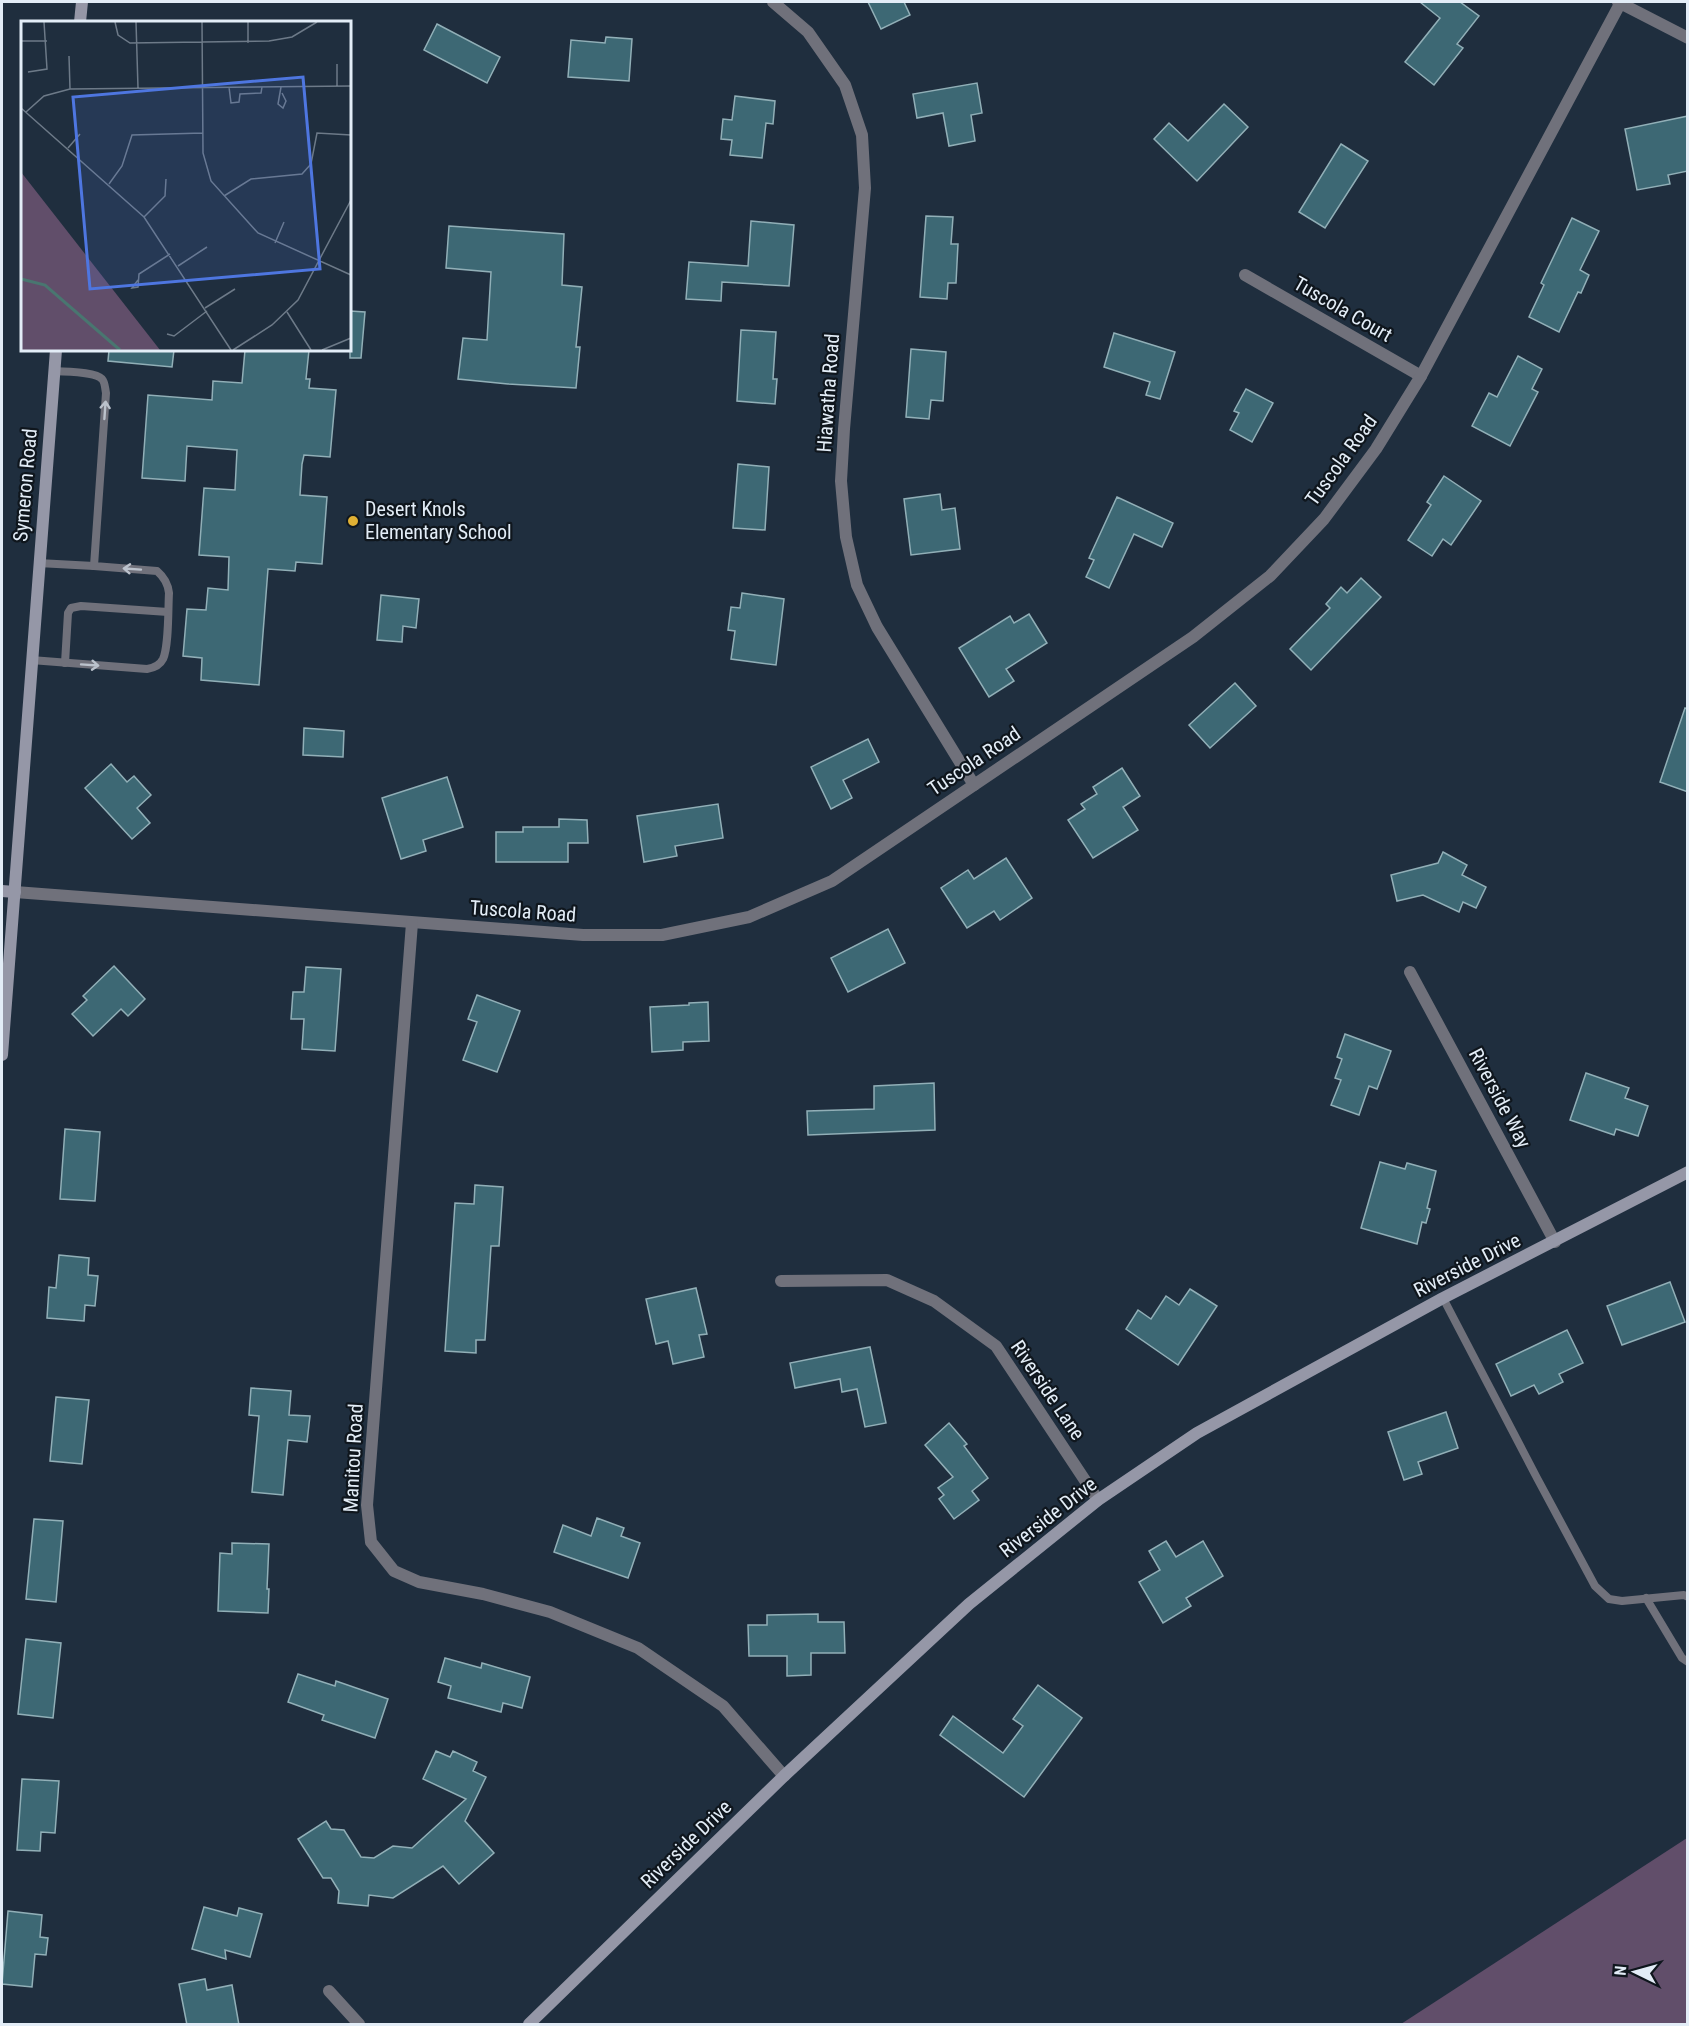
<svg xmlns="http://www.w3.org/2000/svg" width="1689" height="2026" font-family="'Roboto Condensed',sans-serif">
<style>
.green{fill:#614e6a}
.building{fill:#3d6874;stroke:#91afb7;stroke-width:1.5}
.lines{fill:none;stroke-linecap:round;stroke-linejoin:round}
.lane{stroke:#70717b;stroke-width:8}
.street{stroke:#70717b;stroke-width:12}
.secondary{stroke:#9597a7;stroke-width:12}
.oneway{stroke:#bbc2cc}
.poi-dot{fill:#dfb034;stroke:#0f161d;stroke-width:2}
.labels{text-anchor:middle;stroke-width:4.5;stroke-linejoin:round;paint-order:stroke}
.street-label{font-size:20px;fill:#e3edf7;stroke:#0f161d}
.poi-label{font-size:20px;fill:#e3edf7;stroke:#0f161d;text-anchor:start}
.inset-river{fill:none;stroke:#497670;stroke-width:3}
.inset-road{fill:none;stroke:#6d7a88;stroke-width:1.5}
.view{fill:#4e76e0;fill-opacity:0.15;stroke:#4e76e0;stroke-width:3}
.inset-edge{fill:none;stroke:#e3edf7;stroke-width:3}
</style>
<rect width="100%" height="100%" fill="#1f2e3e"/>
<polygon class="green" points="1687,1838 1687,2024 1401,2024"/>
<g class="building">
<polygon points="868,2 904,2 910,15 881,29"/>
<polygon points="1420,2 1460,2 1479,16 1457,44 1463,48 1434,85 1405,62 1440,18"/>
<polygon points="437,24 500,57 487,83 424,50"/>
<polygon points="606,37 632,39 629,81 568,77 571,40 605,43"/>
<polygon points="977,83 982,113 971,115 975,141 949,146 943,113 917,118 913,94"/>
<polygon points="735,96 775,101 773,124 766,123 762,158 730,155 732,140 721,139 723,119 732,120"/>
<polygon points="1224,104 1248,127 1197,181 1154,139 1169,123 1188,141"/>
<polygon points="1688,116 1688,171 1668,175 1670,184 1637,190 1625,129"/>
<polygon points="1341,144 1368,161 1325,228 1299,212"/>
<polygon points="926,216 953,217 951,244 958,244 956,283 948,283 947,299 920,297"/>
<polygon points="1572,218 1599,231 1580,270 1589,275 1581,293 1578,292 1559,332 1529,317 1544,285 1541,283"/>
<polygon points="751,221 794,225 789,286 722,282 721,301 686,299 689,262 748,266"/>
<polygon points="449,226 564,234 562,285 582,287 576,347 580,347 576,388 508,384 458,379 463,338 487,340 491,272 446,268"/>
<polygon points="350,311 365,312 361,358 350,358"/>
<polygon points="741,330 776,332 773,379 777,379 775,404 737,401"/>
<polygon points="1114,333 1175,352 1160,399 1146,395 1150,382 1104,367"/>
<polygon points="911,349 946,352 943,401 931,400 929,419 906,417"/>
<polygon points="109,350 174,350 172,367 108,361"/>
<polygon points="245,350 309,350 306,379 310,379 309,388 336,390 330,457 304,455 302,464 300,495 327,497 322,564 296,562 295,571 268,569 259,685 201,680 202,658 183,656 187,609 206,610 208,588 228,590 229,557 199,555 204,488 235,490 237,450 187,446 185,481 142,478 148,395 212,400 213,381 242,383"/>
<polygon points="1518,356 1542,369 1532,389 1538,392 1510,446 1472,426 1489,393 1497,397"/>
<polygon points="1246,389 1273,403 1252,442 1230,430 1239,413 1234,411"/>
<polygon points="738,464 769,467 765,530 733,528"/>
<polygon points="1444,476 1481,501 1451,545 1443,539 1432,556 1408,540 1431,505 1427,502"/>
<polygon points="940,494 942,510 955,508 960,549 911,555 904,499"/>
<polygon points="1117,497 1173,523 1162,547 1134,534 1109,588 1086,577 1094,560 1089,558"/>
<polygon points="1361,578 1381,597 1311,670 1290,649 1330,608 1326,604 1341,587 1347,593"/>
<polygon points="742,593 784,599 776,665 731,659 735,631 728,630 731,607 740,608"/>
<polygon points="381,595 419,599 416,628 403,626 402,642 377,640"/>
<polygon points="1029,614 1047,643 1006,669 1014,681 989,697 959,648 1010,616 1014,623"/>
<polygon points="1235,683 1256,706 1210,748 1189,725"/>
<polygon points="1685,708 1688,709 1688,792 1660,782"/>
<polygon points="304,728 344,731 343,757 303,755"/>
<polygon points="868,739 879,762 843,780 852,798 831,809 811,767"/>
<polygon points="111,764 127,782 134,776 151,795 137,808 150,823 132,839 85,788"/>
<polygon points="1122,768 1140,796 1123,807 1138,830 1093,858 1068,820 1085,809 1081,804 1097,794 1093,787"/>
<polygon points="447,777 463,827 423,840 426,851 401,859 382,798"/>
<polygon points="718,804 723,838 675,846 677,856 644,862 637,816"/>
<polygon points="559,819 587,820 588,843 568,843 568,862 496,862 496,832 523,832 523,827 559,827"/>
<polygon points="1443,852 1467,865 1462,875 1486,887 1476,908 1463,902 1459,912 1423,895 1397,901 1391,875 1438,863"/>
<polygon points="1006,858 1032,898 1000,920 994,911 967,928 941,888 968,870 974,879"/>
<polygon points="888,929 905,963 848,992 831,958"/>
<polygon points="114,966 145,999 128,1016 121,1009 93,1036 72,1014 87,1000 83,996"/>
<polygon points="306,967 341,969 335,1051 302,1049 304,1019 291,1019 293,992 304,992"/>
<polygon points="477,995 520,1011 497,1072 463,1060 477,1022 468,1019"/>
<polygon points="708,1002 709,1041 683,1042 683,1050 652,1052 650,1007 689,1005 689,1003"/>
<polygon points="1345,1034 1391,1051 1377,1089 1369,1086 1359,1115 1331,1105 1341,1080 1335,1078 1342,1059 1337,1057"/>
<polygon points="1586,1073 1629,1088 1625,1098 1648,1106 1638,1136 1616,1129 1614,1135 1570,1120"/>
<polygon points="934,1083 935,1130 808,1135 807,1111 874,1109 874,1086"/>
<polygon points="65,1129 100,1132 95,1201 60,1199"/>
<polygon points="1380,1162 1405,1169 1407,1163 1436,1171 1427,1208 1430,1209 1426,1223 1422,1222 1417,1244 1361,1228"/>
<polygon points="475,1185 503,1187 499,1246 491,1246 485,1340 476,1340 476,1353 445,1351 455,1203 474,1204"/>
<polygon points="59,1255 89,1258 88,1275 98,1276 95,1306 85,1305 84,1321 47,1318 49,1287 56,1288"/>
<polygon points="1670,1282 1685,1322 1622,1345 1607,1306"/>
<polygon points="696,1288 707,1334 699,1335 704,1357 673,1364 668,1341 656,1344 646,1299"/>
<polygon points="1190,1289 1217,1306 1178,1365 1126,1329 1138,1310 1151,1319 1166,1296 1179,1305"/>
<polygon points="1567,1330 1583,1363 1559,1374 1563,1382 1539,1394 1534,1385 1511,1396 1496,1364"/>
<polygon points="870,1347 886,1423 865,1427 857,1389 842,1392 840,1379 795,1388 790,1363"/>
<polygon points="251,1388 291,1391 289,1415 310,1416 307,1442 288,1440 283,1495 252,1492 259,1416 249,1415"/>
<polygon points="56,1397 89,1400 82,1464 50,1461"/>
<polygon points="1446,1412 1458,1448 1418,1462 1422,1474 1404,1480 1388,1432"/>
<polygon points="949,1423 967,1444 964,1446 988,1478 972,1491 979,1500 954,1519 939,1499 944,1495 938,1488 953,1477 925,1445"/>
<polygon points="597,1518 624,1528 621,1536 640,1543 628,1578 554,1552 563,1525 591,1536"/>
<polygon points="34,1519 63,1521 56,1602 26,1599"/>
<polygon points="1166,1541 1176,1557 1203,1541 1223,1576 1186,1598 1191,1606 1163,1623 1139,1582 1160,1570 1149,1551"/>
<polygon points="232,1543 269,1544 267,1589 269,1589 268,1613 218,1611 220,1553 232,1554"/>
<polygon points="818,1614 818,1622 844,1622 845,1653 811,1653 811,1675 787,1676 787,1656 749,1656 748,1625 767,1625 767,1615"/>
<polygon points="26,1639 61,1643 53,1718 18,1714"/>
<polygon points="445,1658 481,1668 482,1663 530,1677 522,1708 503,1703 501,1712 448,1698 451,1686 438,1682"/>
<polygon points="298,1674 335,1686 336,1681 388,1699 375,1738 322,1720 324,1715 288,1702"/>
<polygon points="1038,1685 1082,1718 1024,1797 940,1735 953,1716 1003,1753 1023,1726 1013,1719"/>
<polygon points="436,1751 450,1757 453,1751 477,1762 473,1771 486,1777 465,1821 494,1853 459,1884 443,1866 393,1898 369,1895 368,1906 338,1903 339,1891 331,1878 323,1878 298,1839 326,1821 331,1829 344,1830 361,1857 374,1858 393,1846 412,1848 466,1799 423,1779"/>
<polygon points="22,1779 59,1781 55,1833 41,1832 40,1851 17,1850"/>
<polygon points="204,1907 237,1916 239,1908 262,1914 250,1957 225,1950 226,1959 192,1949"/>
<polygon points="8,1911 42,1915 40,1937 48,1938 46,1955 35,1954 32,1987 2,1984"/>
<polygon points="205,1979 207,1990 232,1985 239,2025 187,2025 179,1984"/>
</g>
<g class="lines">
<g class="lane">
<polyline points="38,563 94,566"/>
<path d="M31,660L147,669C154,668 160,665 163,659C169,646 168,609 169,593C168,583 164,577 157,571L94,566L106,393C105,388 105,382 102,379C95,371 64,372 54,371"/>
<polyline points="65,663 68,613 71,608 81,606 168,612"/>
<polyline points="1443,1298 1537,1478 1595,1586 1609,1599 1622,1601 1684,1595 1688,1597"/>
<polyline points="1646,1598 1682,1658 1688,1662"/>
</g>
<g class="street">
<polyline points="773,2 808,32 845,85 862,135 865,188 844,429 841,481 846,537 857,585 877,627 974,785"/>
<polyline points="1618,2 1688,38"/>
<polyline points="1245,275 1421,376"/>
<polyline points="15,892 583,935 662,935 749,917 832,881 1193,637 1270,576 1324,519 1376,449 1421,376 1621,2"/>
<polyline points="412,923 367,1505 371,1542 394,1571 419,1582 483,1594 550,1612 638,1648 723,1706 784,1776"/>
<polyline points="1410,972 1555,1242"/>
<polyline points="781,1281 887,1280 934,1301 996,1346 1098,1500"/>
<polyline points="329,1991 359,2024"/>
</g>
<g class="secondary">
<polyline points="80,22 82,2"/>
<polyline points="2,891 15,892"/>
<polyline points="2,1055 56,350"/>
<polyline points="529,2024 784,1776 969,1604 1098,1500 1197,1433 1443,1298 1688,1172"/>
</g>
</g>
<defs><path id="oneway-shaft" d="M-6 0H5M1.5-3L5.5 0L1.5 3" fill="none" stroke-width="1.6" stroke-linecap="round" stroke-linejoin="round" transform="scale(1.5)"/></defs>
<g class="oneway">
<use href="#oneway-shaft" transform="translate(105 410) rotate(-86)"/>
<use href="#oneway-shaft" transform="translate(132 569) rotate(-176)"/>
<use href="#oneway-shaft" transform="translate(90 665) rotate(4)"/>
</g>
<circle class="poi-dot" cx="353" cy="521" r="6"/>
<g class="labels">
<g class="street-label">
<text transform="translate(1343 309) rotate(30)" y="7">Tuscola Court</text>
<text transform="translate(828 393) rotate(-86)" y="7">Hiawatha Road</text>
<text transform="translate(1341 460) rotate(-54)" y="7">Tuscola Road</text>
<text transform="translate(25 485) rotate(-85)" y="7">Symeron Road</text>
<text transform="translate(974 761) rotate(-34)" y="7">Tuscola Road</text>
<text transform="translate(523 911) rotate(4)" y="7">Tuscola Road</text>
<text transform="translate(1500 1098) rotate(62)" y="7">Riverside Way</text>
<text transform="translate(1467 1265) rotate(-27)" y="7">Riverside Drive</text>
<text transform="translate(1048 1390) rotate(56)" y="7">Riverside Lane</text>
<text transform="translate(353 1458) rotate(-87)" y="7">Manitou Road</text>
<text transform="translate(1048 1517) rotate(-38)" y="7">Riverside Drive</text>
<text transform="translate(686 1844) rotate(-44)" y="7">Riverside Drive</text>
</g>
<g class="poi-label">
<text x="365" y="516">Desert Knols<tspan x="365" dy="23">Elementary School</tspan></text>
</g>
</g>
<g transform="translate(21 21)">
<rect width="330" height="330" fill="#1f2e3e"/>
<path d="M0,151L139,329H0Z" fill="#614e6a"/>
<path class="inset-river" d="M0,258L24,264L99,329"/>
<path class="inset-road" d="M94,1L97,14L109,22L248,20L271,16L296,1M115,1L117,67M181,1L182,132L190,160L237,212L330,254M227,1V22M0,20H26M48,35L49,68M316,43V65M7,51L26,48L23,1M208,66L210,82L218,81L219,73L240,72L241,66M260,66L257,83L262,87L265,80L261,72M0,87L123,196L210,329M5,91L23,75L49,68L330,65M47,127L59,113M88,163L101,145L111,114L182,112M203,175L230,158L281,153L290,143L296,112L330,114M123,196L144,175L145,158M254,222L263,201M157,245L186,226M117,259L111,267L117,266L118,253L149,233M184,287L214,268M266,291L290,329M146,313L153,315L186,290M212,329L251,304L277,279L330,179M301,329L330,317"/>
<path class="view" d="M282,56L299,248L69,268L52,76Z"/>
<rect width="330" height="330" class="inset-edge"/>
</g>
<rect width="1689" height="2026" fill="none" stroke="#e3edf7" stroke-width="6"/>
<g transform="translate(1635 1972) rotate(275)" stroke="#0f161d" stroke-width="4.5" paint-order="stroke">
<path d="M0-4.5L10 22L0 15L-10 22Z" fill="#e3edf7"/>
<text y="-9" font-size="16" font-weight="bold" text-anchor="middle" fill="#e3edf7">N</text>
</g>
</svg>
